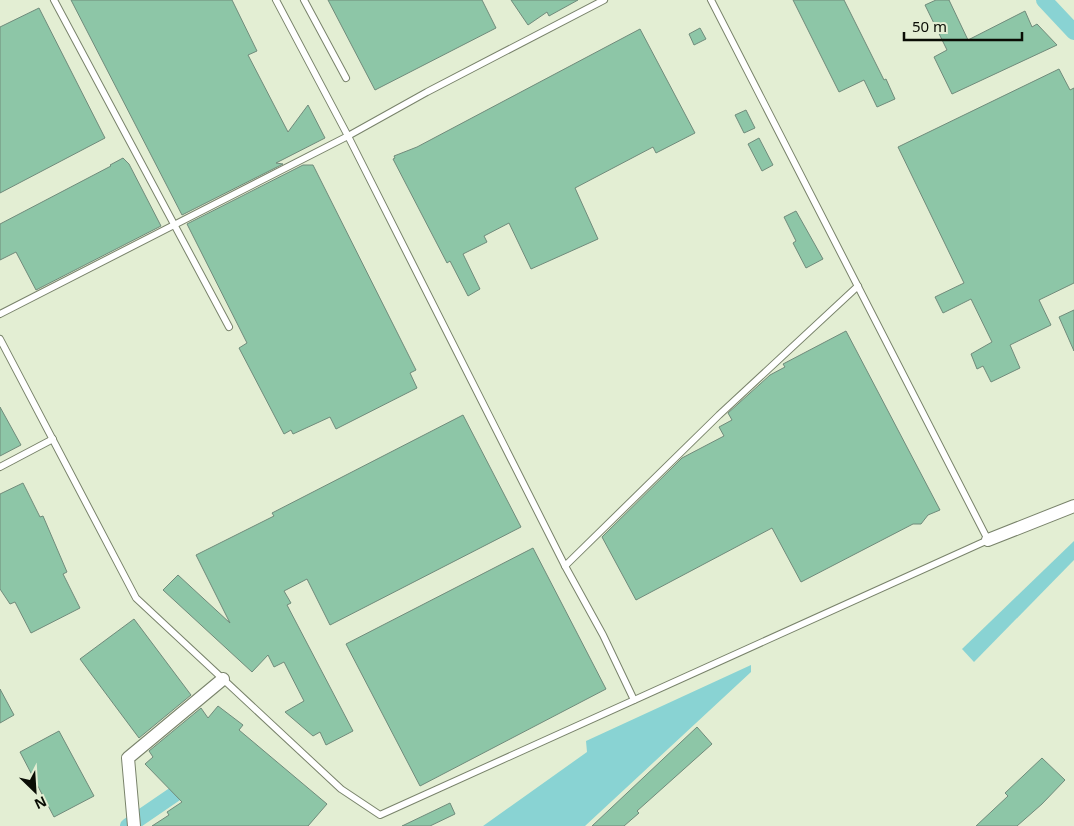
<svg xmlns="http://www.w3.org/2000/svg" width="1074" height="826" font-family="'Noto Sans',sans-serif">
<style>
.water{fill:#89d3d3}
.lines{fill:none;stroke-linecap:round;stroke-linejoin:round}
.canal{stroke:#89d3d3;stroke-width:16}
.building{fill:#8dc6a7;stroke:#708b7b}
.service-casing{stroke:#79836b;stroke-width:8}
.minor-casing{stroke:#79836b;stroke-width:14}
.service{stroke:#fff;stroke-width:6}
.minor{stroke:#fff;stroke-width:12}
</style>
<rect width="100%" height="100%" fill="#e3eed3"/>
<g class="water">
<polygon points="1074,541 1074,560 974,662 962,649"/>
<polygon points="751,665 751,672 585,826 483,826 587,752 586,741"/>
</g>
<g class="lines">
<g class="canal">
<polyline points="1044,0 1074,32"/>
<polyline points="128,826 188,785"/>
</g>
</g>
<g class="building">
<polygon points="71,0 232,0 257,51 248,55 288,132 308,105 325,138 276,163 283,164 182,215"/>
<polygon points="328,0 482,0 496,28 375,90"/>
<polygon points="511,0 578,0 549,16 547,12 528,25"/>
<polygon points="793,0 844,0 884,80 886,79 895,99 877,107 864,80 839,92"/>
<polygon points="936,0 949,0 968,40 1025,11 1032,27 1037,24 1057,45 952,94 934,57 947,50 925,5"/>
<polygon points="39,8 105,138 0,193 0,27"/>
<polygon points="700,28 706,39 694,45 689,34"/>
<polygon points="640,29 695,133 656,153 653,147 575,188 598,239 531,269 509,223 484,236 487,242 463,254 480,289 468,296 450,261 447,263 393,159 395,158 394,156 417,147"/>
<polygon points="1059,69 1070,90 1074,88 1074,283 1039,300 1051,325 1010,345 1020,368 991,382 983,366 977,369 971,354 992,342 971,299 943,313 935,297 964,283 898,147"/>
<polygon points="746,110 755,128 744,133 735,115"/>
<polygon points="759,138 773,165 762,171 748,144"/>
<polygon points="123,158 129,164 161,226 36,290 16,252 0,260 0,224 111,166 110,165"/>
<polygon points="303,165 313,165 416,370 410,373 417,388 336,429 330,417 293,434 291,430 284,434 239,348 247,343 187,224"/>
<polygon points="796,211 823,259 806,268 793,243 796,241 784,217"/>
<polygon points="1074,310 1074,351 1059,317"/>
<polygon points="846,331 940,510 928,515 921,524 913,524 801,582 772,528 636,600 602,537 682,458 724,436 719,427 732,420 728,413 770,375 785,367 783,364"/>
<polygon points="0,407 21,445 0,456"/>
<polygon points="463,415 521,527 330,625 307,579 284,591 291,603 287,605 353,731 326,745 320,732 313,736 285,712 304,701 284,662 274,667 268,655 252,672 163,590 178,575 230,623 196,555 274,516 272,513"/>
<polygon points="23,483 40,517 43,516 67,572 63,574 80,608 31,633 15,602 10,604 0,589 0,494"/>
<polygon points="533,548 606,689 420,786 346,644"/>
<polygon points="134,619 191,695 139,738 80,659"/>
<polygon points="0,689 14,715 0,723"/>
<polygon points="218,706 243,725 239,730 327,804 308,826 152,826 169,815 167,812 182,802 145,764 153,757 149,751 201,708 208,718"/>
<polygon points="697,727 712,744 637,811 639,813 624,826 592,826"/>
<polygon points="59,731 94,796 54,817 20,752"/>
<polygon points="1042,758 1065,780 1042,804 1017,826 976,826 1008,796 1005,793"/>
<polygon points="450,803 455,814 430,826 402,826"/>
</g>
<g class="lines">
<g class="service-casing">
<g id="service">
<polyline points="54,0 229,327"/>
<polyline points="276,0 348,136 565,566 603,635 634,700"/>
<polyline points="304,0 346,78"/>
<polyline points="0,314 348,136 427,92 604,0"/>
<polyline points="0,339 136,598 341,789 380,815 988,540 711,0"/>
<polyline points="0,467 53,439"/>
<polyline points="565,566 719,415 858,286"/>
</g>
</g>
<g class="minor-casing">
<g id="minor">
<polyline points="988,540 1074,506"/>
<polyline points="134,826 128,758 223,679"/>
</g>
</g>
<use href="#service" class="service"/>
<use href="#minor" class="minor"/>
</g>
<g transform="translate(35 791) rotate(155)" stroke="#e3eed3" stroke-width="4" paint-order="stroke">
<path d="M0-4L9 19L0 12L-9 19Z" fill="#0a0d05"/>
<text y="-8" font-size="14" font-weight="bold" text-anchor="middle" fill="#0a0d05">N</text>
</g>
<path d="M904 32v8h118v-8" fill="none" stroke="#0a0d05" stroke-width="2.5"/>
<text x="912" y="32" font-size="15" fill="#0a0d05" stroke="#e3eed3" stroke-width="4" paint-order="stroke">50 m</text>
</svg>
